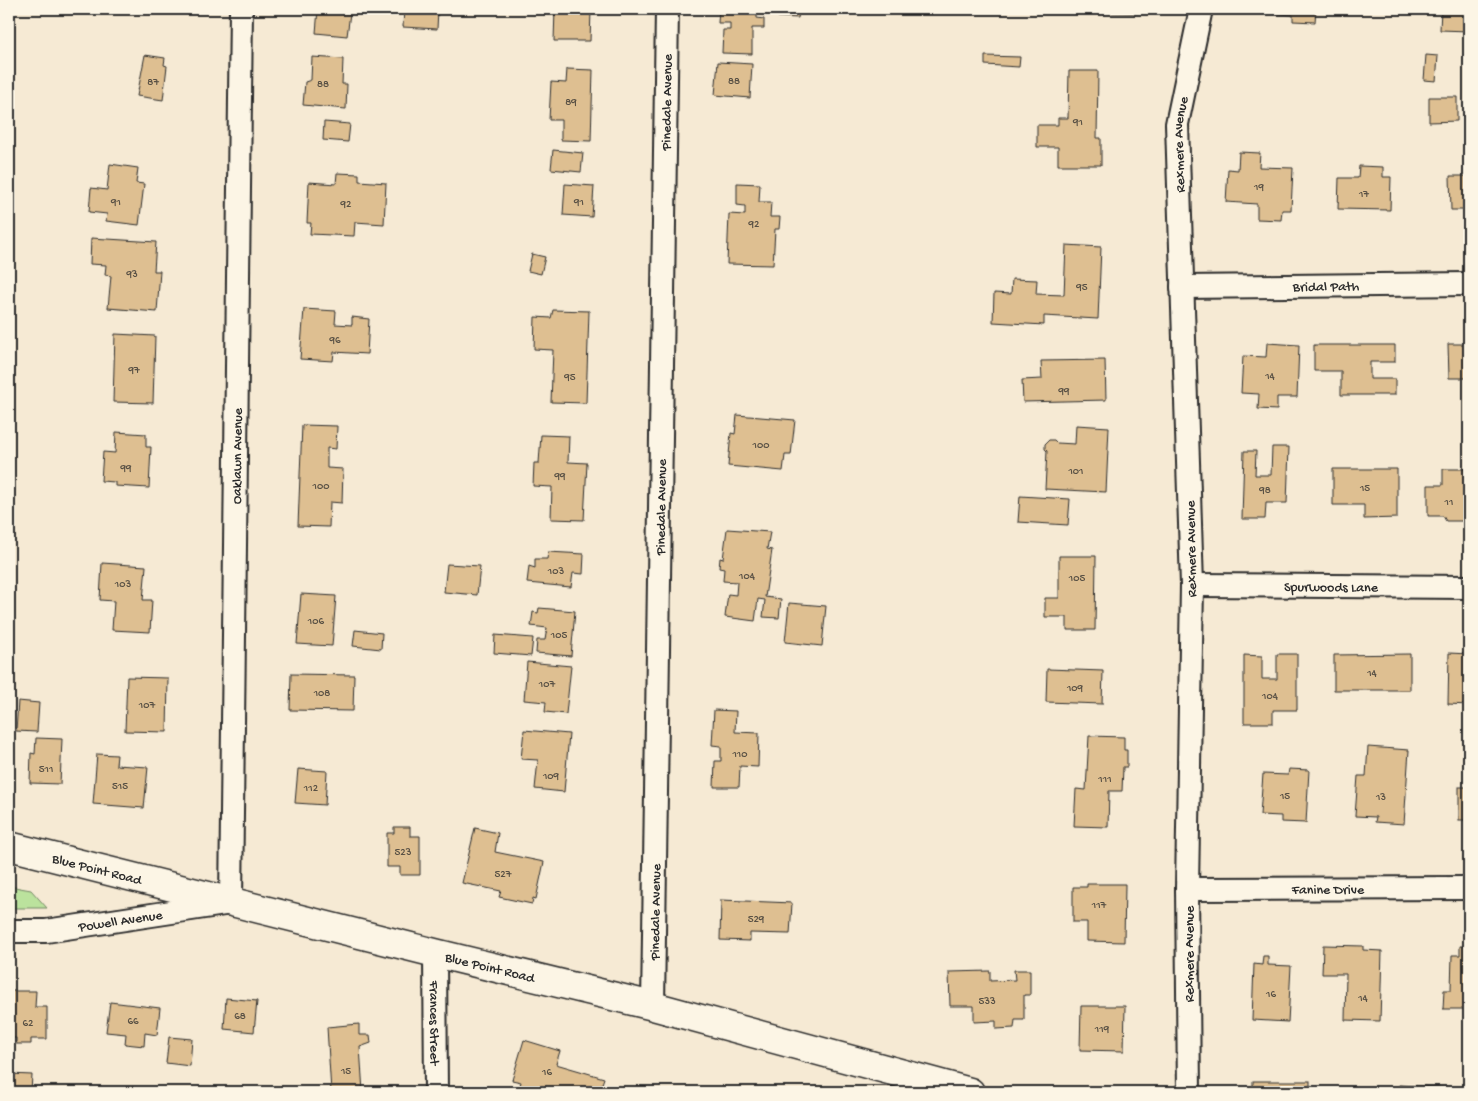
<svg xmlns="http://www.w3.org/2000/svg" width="1478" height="1101" font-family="'Gochi Hand',sans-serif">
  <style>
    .green { fill: #bbe29d; stroke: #738664 }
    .building { fill: #debf91; stroke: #2b2b2b }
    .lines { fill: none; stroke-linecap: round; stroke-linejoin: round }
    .street-casing { stroke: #2b2b2b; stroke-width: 26 }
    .secondary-casing { stroke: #2b2b2b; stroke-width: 31 }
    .street { stroke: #fcf5e5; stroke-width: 22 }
    .secondary { stroke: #fcf5e5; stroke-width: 28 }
    .labels { text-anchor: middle; stroke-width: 4; stroke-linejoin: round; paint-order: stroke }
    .number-label { font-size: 11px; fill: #585044 }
    .street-label { font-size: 14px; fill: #2b2b2b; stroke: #fcf5e5 }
  </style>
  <rect width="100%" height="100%" fill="#f6ead4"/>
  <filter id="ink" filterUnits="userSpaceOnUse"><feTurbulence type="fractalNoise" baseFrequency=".02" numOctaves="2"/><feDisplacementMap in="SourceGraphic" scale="10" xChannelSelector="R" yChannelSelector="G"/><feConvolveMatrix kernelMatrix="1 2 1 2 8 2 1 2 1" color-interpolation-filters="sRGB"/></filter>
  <g filter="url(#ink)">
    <path class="green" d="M9 886 31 890 47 908H9Z"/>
    <g class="building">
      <path d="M112 9H142V11L112 10Z"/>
      <path d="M318 9H341V13H350L347 36 316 33Z"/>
      <path d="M404 9H438L437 29 403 27Z"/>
      <path d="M463 9H486V12L463 11Z"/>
      <path d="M555 9H599V10H591L590 41H554Z"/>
      <path d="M719 9H757V18L764 19V28H752V54L722 53 723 30H730V23H718Z"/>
      <path d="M779 9H830V11L817 10 814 13 799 12 798 18 778 17Z"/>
      <path d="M1055 9H1138V13L1055 12Z"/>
      <path d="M1265 9H1316L1315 22 1293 21V15L1264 13Z"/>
      <path d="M1441 9H1469V31L1440 30Z"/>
      <path d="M145 55 165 58 164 65 167 66 163 100 137 96Z"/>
      <path d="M1426 55 1438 56 1436 81 1424 80Z"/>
      <path d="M985 56 1020 57 1019 67 985 65Z"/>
      <path d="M312 57 343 59 342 84H347L346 109 303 105 305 82 311 80Z"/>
      <path d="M718 62 752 64 750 98 715 95Z"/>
      <path d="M567 69 593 70 591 141 561 140V120H549L551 82 566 83Z"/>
      <path d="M1069 71H1098L1097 138H1101V165H1058V147H1037V125H1058V118H1068Z"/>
      <path d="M1429 97H1457V121L1429 122Z"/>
      <path d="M324 122 350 124 348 142 323 140Z"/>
      <path d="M553 150 583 153 581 172 551 169Z"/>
      <path d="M1239 152 1260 153 1259 167 1293 168 1291 210H1282L1281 220 1257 219V204L1226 202 1228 169 1238 170Z"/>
      <path d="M110 164 138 168 136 183 144 184 139 225 106 221 107 214 89 212 91 188 107 190Z"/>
      <path d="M1359 166 1383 167V177H1391L1390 210 1338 209 1339 178H1358Z"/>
      <path d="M337 173 359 174V181L386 183 384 224 355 222 354 236 310 234 311 223H307L309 182 336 184Z"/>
      <path d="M1450 176H1469V210H1451Z"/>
      <path d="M737 183 760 184 759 202H771L770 217H780L779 229H775L773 265 727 264 729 214 745 215V206L737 205Z"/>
      <path d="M565 184 594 186 592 217 563 215Z"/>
      <path d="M91 238 156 242 154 271H160L157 312 108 308 111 276 105 275 106 265 90 264Z"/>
      <path d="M1066 245 1101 247 1098 319 1044 316V325L993 322 994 293 1011 294 1012 279 1037 280 1036 294 1064 295Z"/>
      <path d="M532 254 545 257 541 274 528 271Z"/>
      <path d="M304 309 336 311 335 324 352 325V317L369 319 367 354 334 352 333 361 300 359Z"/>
      <path d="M553 310 589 311 586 403 551 402 553 350 534 349 535 317 551 318Z"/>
      <path d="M115 334 155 336 153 403 113 402Z"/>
      <path d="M1267 343 1299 345 1297 397H1277V410L1258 409 1259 394 1241 393 1243 356 1266 357Z"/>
      <path d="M1448 344H1469V378H1449Z"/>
      <path d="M1314 345H1395V362H1370V379H1395V395H1341V371H1314Z"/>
      <path d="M1105 360 1106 400 1023 402 1022 380 1042 379 1041 361Z"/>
      <path d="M737 415 795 420 791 455H785L783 471 728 466 731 433 735 434Z"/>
      <path d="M302 425 337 426 336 449 327 448V468L343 469 342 503 330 502 329 527 298 526Z"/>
      <path d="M1076 425 1109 427 1106 492 1045 489 1047 451 1045 449V444L1049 440H1054L1057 443 1075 444Z"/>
      <path d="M116 432 146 434V447H151L149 488 115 486V482L101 481 103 452 115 453Z"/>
      <path d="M541 435 569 436 568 462 587 463 584 520 551 519 552 487 533 486 534 463H539Z"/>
      <path d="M1272 447H1289L1287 503H1266L1265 519H1242L1244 451H1256L1255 475H1271Z"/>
      <path d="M1333 469H1397V518L1364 519V505H1333Z"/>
      <path d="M1443 469H1469V521H1446L1443 516H1428V485H1443Z"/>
      <path d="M1020 496 1070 499 1068 525 1018 522Z"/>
      <path d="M727 529 770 532 767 549 772 550 765 597 781 599 779 618 763 617 765 600 758 599 755 621 725 617 728 594 736 595 737 582 723 581 724 569 719 568 720 558 723 559Z"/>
      <path d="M548 552 584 554 583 574 573 573 571 587 527 583 529 566 535 568V559H547Z"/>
      <path d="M1059 556H1096L1095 630H1067V617H1045V598H1059Z"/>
      <path d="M102 563 146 566 143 600H152L150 632 112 630 114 601 100 600Z"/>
      <path d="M447 564 480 566 477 595 444 592Z"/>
      <path d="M301 594 336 596 332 646 297 644Z"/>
      <path d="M789 603 826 606 822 646 785 642Z"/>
      <path d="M539 608 575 611 571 656 536 653 537 640H545L547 628 531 626 533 612 538 613Z"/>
      <path d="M355 630 382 633 381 649 353 646Z"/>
      <path d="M495 635 533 638 531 656 494 653Z"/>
      <path d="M1449 653 1469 654V705L1448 704Z"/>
      <path d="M1277 654H1297V710H1273V723H1244V655L1262 656V679H1277Z"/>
      <path d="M1410 654V690H1334V655Z"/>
      <path d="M527 662 571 666 566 714 545 712 546 702 524 700Z"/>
      <path d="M1047 669 1103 671 1102 704 1046 702Z"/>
      <path d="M291 674 354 675 353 711 290 710Z"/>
      <path d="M127 677 168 678 167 732 125 731Z"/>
      <path d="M18 701 39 703 37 732 16 731Z"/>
      <path d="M714 710 736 711 735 732 759 733 758 767 740 766 739 787H714L715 761H721V746L712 745Z"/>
      <path d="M524 730 569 734 564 792 535 789 538 760 521 759Z"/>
      <path d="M1089 736 1124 737V750H1127V767H1123L1122 791H1109L1108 827 1074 826 1076 789 1086 790Z"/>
      <path d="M36 738 62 739 60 784 30 783 31 753 35 754Z"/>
      <path d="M1368 747 1409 750 1404 824 1375 822 1376 817 1355 816 1358 776H1366Z"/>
      <path d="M97 754 117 755 116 765 148 767 144 808 93 804Z"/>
      <path d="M298 769 327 771 325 805 295 803Z"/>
      <path d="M1289 769 1309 770 1306 823 1281 822V816L1260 815 1263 774 1288 775Z"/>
      <rect x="1459" y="787" width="10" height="33"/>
      <path d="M394 827H410V836H420V875H400V867H387V833H394Z"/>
      <path d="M475 828 498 833 495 852 544 862 536 899 533 898 532 904 499 897 501 891 462 883Z"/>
      <path d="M1087 884H1125L1124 942 1087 941V922H1073V887H1087Z"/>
      <path d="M721 900 792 903 790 934 750 933V941L720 940Z"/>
      <path d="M1323 945 1363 946V950L1382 951 1380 1021 1345 1020 1346 974H1322Z"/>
      <path d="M1460 946H1469V1009H1443L1444 990H1451L1452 955H1460Z"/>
      <path d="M1263 956H1268V965L1291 966 1288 1022 1252 1020 1254 964 1262 965Z"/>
      <path d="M1014 970H1030V995H1024V1020H1015L1014 1028 996 1029V1021L974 1022V1006H950L949 972 990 971V981L1015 980Z"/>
      <path d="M9 991H36L35 1007H47V1039H31V1044H16V1038H9Z"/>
      <path d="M226 998 257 1001 254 1032 224 1029Z"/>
      <path d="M110 1002 160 1008 157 1035 145 1033 144 1046 125 1044 126 1034 106 1032Z"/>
      <path d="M1081 1006H1125L1124 1051 1080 1050Z"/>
      <path d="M359 1024V1035H370L371 1043 360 1047 363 1092H331L327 1027Z"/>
      <path d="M169 1037 192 1039 190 1066 166 1063Z"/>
      <path d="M524 1040 560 1051 556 1064 604 1078 599 1092H518L521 1082 512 1080Z"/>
      <path d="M9 1074 32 1075 31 1092H9Z"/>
      <rect x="1253" y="1081" width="57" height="11"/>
      <path d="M1399 1085 1455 1088V1092H1385V1089H1398Z"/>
    </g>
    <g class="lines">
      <g class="street-casing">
        <g id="street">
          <path id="s1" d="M1182 287 1469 284"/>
          <path id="s2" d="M1192 585 1469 587"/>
          <path id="s3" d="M1187 889 1469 888"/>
          <path id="s4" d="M9 931H46L231 903 241 9"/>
          <path id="s5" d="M435 953 436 1092"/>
          <path id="s6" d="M653 1006 667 9"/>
          <path id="s7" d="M1189 1092 1187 889 1192 585 1177 124 1201 9"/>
        </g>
      </g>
      <g class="secondary-casing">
        <g id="secondary">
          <path id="s8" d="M9 846 435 953 653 1006 970 1092"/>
        </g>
      </g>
      <use href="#street" class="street"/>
      <use href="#secondary" class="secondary"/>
    </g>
  </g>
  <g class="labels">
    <g class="number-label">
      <text x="734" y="84">88</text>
      <text x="153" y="85">87</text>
      <text x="323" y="87">88</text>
      <text x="571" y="105">89</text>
      <text x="1078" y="125">91</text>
      <text x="1259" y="190">19</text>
      <text x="1364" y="197">17</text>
      <text x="116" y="205">91</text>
      <text x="579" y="205">91</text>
      <text x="346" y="207">92</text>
      <text x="754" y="227">92</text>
      <text x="132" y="277">93</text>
      <text x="1082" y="290">95</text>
      <text x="335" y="343">96</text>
      <text x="134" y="373">97</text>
      <text x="1270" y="379">14</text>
      <text x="570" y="380">95</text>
      <text x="1064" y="394">99</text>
      <text x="761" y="448">100</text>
      <text x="126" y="471">99</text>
      <text x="1076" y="474">101</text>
      <text x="560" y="479">99</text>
      <text x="321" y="489">100</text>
      <text x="1365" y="491">15</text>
      <text x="1265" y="493">98</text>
      <text x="1449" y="505">11</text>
      <text x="556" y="574">103</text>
      <text x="747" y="579">104</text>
      <text x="1077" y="581">105</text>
      <text x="123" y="587">103</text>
      <text x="316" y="624">106</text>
      <text x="559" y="638">105</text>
      <text x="1372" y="676">14</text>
      <text x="547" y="687">107</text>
      <text x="1075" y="691">109</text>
      <text x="322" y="696">108</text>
      <text x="1270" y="699">104</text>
      <text x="147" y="708">107</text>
      <text x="740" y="757">110</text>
      <text x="46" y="772">511</text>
      <text x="551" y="779">109</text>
      <text x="1105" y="782">111</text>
      <text x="120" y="789">515</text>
      <text x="311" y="791">112</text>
      <text x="1285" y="799">15</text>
      <text x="1381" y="800">13</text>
      <text x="403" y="855">523</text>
      <text x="503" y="877">527</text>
      <text x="1099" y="908">117</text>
      <text x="756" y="922">529</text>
      <text x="1271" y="997">16</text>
      <text x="1363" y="1001">14</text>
      <text x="987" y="1004">533</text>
      <text x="240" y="1019">68</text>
      <text x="133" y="1024">66</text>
      <text x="28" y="1026">62</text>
      <text x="1102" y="1032">119</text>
      <text x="346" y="1074">15</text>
      <text x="547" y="1075">16</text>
    </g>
    <g class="street-label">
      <text dy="5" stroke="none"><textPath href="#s6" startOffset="904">Pinedale Avenue</textPath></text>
      <text dy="5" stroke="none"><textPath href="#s7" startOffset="948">Rexmere Avenue</textPath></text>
      <text dy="5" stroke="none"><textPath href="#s1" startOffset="144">Bridal Path</textPath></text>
      <text dy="5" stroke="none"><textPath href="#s4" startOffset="671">Oaklawn Avenue</textPath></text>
      <text dy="5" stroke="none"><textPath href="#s6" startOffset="499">Pinedale Avenue</textPath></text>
      <text transform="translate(1190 549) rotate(-91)" y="5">Rexmere Avenue</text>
      <text dy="5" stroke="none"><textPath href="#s2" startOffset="139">Spurwoods Lane</textPath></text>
      <text dy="5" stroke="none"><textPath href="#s8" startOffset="91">Blue Point Road</textPath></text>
      <text dy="5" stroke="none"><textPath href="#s3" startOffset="141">Fanine Drive</textPath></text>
      <text dy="5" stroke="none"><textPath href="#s6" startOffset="94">Pinedale Avenue</textPath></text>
      <text dy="5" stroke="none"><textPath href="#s4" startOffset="112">Powell Avenue</textPath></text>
      <text transform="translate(1188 954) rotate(-90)" y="5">Rexmere Avenue</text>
      <text dy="5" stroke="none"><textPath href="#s8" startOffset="496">Blue Point Road</textPath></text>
      <text dy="5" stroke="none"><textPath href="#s5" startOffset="70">Frances Street</textPath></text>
    </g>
  </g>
  <rect width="1478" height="1101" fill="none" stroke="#fcf5e5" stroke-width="30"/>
  <rect x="15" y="15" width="1448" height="1071" fill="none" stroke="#2b2b2b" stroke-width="2" filter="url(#ink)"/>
</svg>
